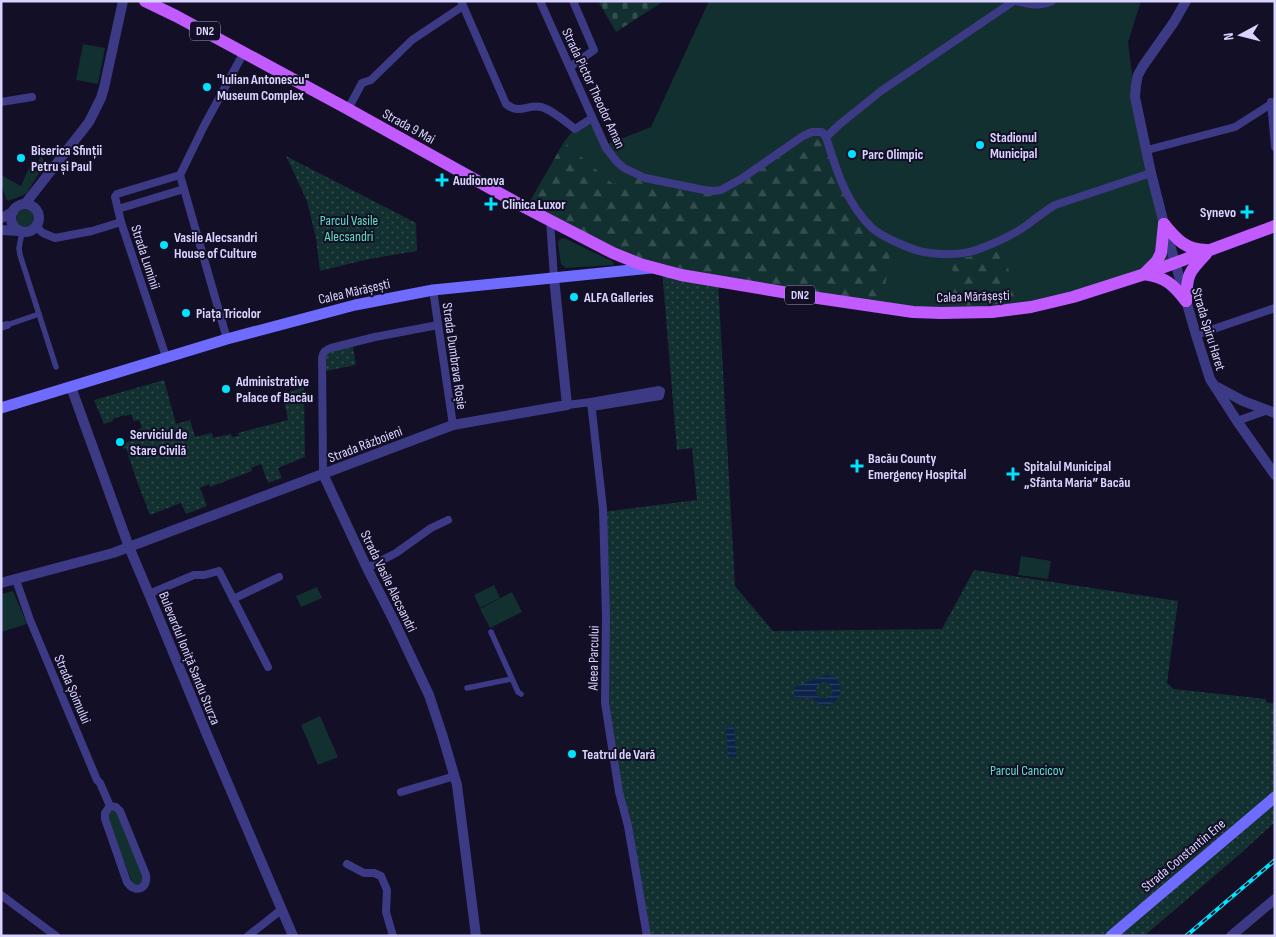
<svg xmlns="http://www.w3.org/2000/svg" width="1276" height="937" font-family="'Sofia Sans Condensed',sans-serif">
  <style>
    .green { fill: #12302f }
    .forest { fill: url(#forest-firs) }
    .cemetery { fill: url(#cemetery-stones) }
    .park { fill: url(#park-dots) }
    .water { fill: url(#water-rules); fill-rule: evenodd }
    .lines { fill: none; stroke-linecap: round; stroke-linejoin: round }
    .pedestrian { stroke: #3d3a85; stroke-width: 5.5 }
    .minor { stroke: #3d3a85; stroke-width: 8 }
    .tertiary { stroke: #3d3a85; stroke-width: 10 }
    .secondary { stroke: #6f6bff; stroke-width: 11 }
    .primary { stroke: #c25bff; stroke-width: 12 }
    .rail-casing { stroke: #00e5ff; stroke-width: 4 }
    .rail { stroke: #130f26; stroke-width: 2; stroke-dasharray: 5.5; stroke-linecap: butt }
    .poi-dot { fill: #00e5ff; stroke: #130f26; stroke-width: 2 }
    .labels { text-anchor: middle; stroke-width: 4; stroke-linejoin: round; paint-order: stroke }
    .shield { fill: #130f26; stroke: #9e99be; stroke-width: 1 }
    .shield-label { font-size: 12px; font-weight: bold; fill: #d9d4ff }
    .poi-label { font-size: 14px; font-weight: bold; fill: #d9d4ff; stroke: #130f26; text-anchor: start }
    .street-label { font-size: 14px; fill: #d9d4ff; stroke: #130f26 }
    .park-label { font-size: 14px; fill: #5fe0c0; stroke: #130f26 }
  </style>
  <defs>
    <pattern id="forest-firs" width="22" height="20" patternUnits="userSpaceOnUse" patternTransform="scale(1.25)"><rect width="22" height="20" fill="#12302f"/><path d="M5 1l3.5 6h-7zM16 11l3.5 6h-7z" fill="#344d4e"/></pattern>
    <pattern id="cemetery-stones" width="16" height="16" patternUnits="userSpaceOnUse" patternTransform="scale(1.25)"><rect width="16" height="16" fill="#12302f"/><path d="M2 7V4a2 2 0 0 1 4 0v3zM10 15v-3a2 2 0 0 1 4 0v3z" fill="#344d4e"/></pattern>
    <pattern id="park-dots" width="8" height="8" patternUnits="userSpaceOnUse" patternTransform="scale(1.25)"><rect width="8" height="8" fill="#12302f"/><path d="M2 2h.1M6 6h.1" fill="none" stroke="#344d4e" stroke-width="1.8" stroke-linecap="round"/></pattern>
    <pattern id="water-rules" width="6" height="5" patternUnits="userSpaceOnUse" patternTransform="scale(1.25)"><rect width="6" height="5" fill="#0c2248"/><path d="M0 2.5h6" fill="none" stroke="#2f4163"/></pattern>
  </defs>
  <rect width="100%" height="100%" fill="#130f26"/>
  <g class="green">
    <path d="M709 1H1141L1128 42 1135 97 1175 263 1031 307 882 308 552 163 564 142 575 128 592 118 605 145 651 127Z"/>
    <path d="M83 44 105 48 98 84 76 80Z"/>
    <path d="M42 156 45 164 26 194 8 201 6 199 1 182V175L21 186 31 163 39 167V159Z"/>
    <circle cx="26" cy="219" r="10"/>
    <path d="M562 238 566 239 612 261 614 264 613 265 566 268 561 264 558 243 559 240Z"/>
    <path d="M1021 556 1051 561 1048 579 1018 575Z"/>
    <path d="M494 585 500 598 480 608 474 595Z"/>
    <path d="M317 587 322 598 301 607 296 596Z"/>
    <path d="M13 591 27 624 1 632V594Z"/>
    <path d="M512 592 522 612 490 628 480 609Z"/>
    <path d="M320 716 338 757 318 765 301 725Z"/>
    <path d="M114 810 116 811 144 880 140 886 133 884 132 882 107 818C108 813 109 810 114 810Z"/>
  </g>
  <g class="forest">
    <path d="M812 134H823L847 196 863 229 873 241 890 253 882 308 662 270 526 208 564 142 613 184 631 175 716 193Z"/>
    <path d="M1001 245 1018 300 998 304 957 306 954 305 952 260 979 255Z"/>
  </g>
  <path class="cemetery" d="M598 1H664L616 32Z"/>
  <g class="park">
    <path d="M286 156 416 223 417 251 369 259 320 271 316 238 307 201Z"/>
    <path d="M662 270 718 281 735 586 773 631 942 629 974 570 1178 601 1167 683 1174 689 1266 699V702L1275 704V822L1240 854 1144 936H646L605 703 602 512 697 500 692 448 677 450Z"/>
    <path d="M353 347 356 365 326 371V352Z"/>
    <path d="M164 380 176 424 190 420 195 437 212 433 213 438 231 434 232 437 239 436 238 433 288 420 283 394 304 387 305 457 278 468 282 478 268 483 261 464 251 468 252 471 210 487 209 484 200 488 207 506 186 514 181 503 150 515 136 479 126 448 123 449 121 444 133 440V437L138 435 137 430 142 428 139 420 134 421 131 414 125 416 124 415 113 419V421L104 424 94 400Z"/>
  </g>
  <g class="water">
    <path d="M826 675 836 677C840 683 842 689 839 696 836 704 828 708 819 704 817 703 815 701 813 699 809 697 801 699 797 699 788 685 801 685 810 681 815 679 820 677 826 675ZM824 682C831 683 834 688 832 694L826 699 818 697C814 691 816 684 824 682Z"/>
    <path d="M734 726 736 757H728L726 727Z"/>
  </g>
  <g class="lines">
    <g class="pedestrian">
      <path d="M22 232 19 248 20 255 56 367"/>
      <path d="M7 325 39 314"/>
      <path d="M491 632 518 692 521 694"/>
      <path d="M467 688 511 679"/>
    </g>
    <g class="minor">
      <path d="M461 1 506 104C520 115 527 104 541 107 551 109 566 122 575 129L592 118"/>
      <path d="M540 1 606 148 617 162 624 168 645 178 704 190 714 191 721 190 741 179 803 136 812 132H822L826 137C836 169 846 203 872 228 879 234 889 239 898 243 909 248 919 252 930 253 947 255 964 255 979 249 995 243 1013 235 1027 225 1036 218 1045 211 1055 205L1151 173"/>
      <path d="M1015 1C1029 4 1038 7 1052 1"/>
      <path d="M570 67 594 50 573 1"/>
      <path d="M1 102 32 97"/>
      <path d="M1271 102 1275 147"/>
      <path d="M348 109 362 83 371 80 412 40 463 6"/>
      <path d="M826 137 840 124 881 91 1014 1"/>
      <path d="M1147 150 1235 127 1271 104"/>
      <path d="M118 209 184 189"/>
      <path d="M550 220 554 278"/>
      <path d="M36 227 43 233 55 238 92 231 121 222"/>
      <path d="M433 290 453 425"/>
      <path d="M1 327 7 325"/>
      <path d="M1196 335 1275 308"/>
      <path d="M227 339 180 175 204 126 244 52"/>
      <path d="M166 357 121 222 115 197 117 194 180 175"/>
      <path d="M591 402 659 390 661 391 660 396 592 407"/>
      <path d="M567 405 591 402 603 509 606 616 605 703 619 792 628 826 647 936"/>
      <path d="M1237 421 1268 410"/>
      <path d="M323 474 322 358C323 352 325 350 331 348L375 337 438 325"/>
      <path d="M367 568 396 553 431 528 448 520"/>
      <path d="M16 580 30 620 97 780 100 783 110 806"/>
      <path d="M149 594 194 575H204L219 571 268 667"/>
      <path d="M233 599 279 577"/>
      <path d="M401 792 455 776"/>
      <path d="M110 806 116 807 120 811 146 875C148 889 135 894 127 882L105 819V813Z"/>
      <path d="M347 864 364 873H374L381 876 387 890 386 912 393 936"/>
      <path d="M1 895 56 936"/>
      <path d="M248 936 281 910"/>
    </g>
    <g class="tertiary">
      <path d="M1186 1 1174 22 1143 66 1138 75 1136 85 1135 97 1151 173 1164 224 1196 335 1210 379 1237 421 1275 475"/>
      <path d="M25 204 89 122 101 98 104 88 123 1"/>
      <circle cx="25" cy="218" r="14"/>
      <path d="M1 218 13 212"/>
      <path d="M1 230 20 231"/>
      <path d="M71 387 129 547 149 594 208 737 293 936"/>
      <path d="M1217 387 1243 401 1275 413"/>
      <path d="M323 474 367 568 394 621 429 695 442 734 457 785 476 936"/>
      <path d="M1 583 113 553 453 425 567 405 554 278"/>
      <path d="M1231 936 1275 899"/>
    </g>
    <g class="secondary">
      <path d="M1 408 227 339 355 305 433 290 651 268"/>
      <path d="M1111 936 1275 797"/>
    </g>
    <g class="primary">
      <path d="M145 1 176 16 348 109 526 208 613 253 640 264 681 275 818 298 913 312 941 313 992 312 1031 307 1073 297 1145 274 1275 226"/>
      <path d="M1164 224C1177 240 1186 250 1207 250"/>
      <path d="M1145 273 1157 261 1161 253 1164 224"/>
      <path d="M1144 274C1165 277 1173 284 1186 301"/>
      <path d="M1186 301C1187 274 1188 273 1206 254"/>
    </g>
    <g class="rail-casing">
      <path id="rail" d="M1186 936 1275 860"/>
    </g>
    <use href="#rail" class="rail"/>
  </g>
  <g class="poi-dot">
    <circle cx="207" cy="87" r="5"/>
    <circle cx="980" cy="145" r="5"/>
    <circle cx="852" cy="154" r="5"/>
    <circle cx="21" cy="158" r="5"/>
    <path d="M439.5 172.5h5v5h5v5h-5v5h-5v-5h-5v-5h5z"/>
    <path d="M488.5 196.5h5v5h5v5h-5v5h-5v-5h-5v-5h5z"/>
    <path d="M1244.5 204.5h5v5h5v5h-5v5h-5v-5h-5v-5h5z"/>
    <circle cx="164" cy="245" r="5"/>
    <circle cx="574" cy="297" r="5"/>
    <circle cx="186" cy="313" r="5"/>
    <circle cx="226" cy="389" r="5"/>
    <circle cx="120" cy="442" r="5"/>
    <path d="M854.5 458.5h5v5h5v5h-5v5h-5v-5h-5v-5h5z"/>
    <path d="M1010.5 466.5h5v5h5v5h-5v5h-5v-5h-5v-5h5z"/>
    <circle cx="572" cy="754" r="5"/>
  </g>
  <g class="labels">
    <g class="shield">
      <rect x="190" y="21.5" width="30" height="19" rx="4"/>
      <rect x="785" y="285.5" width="30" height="19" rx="4"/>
    </g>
    <g class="shield-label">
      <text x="205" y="35">DN2</text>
      <text x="800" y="299">DN2</text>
    </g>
    <g class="poi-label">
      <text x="217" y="84">"Iulian Antonescu"<tspan x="217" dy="16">Museum Complex</tspan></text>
      <text x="990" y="142">Stadionul<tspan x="990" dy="16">Municipal</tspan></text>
      <text x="31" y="155">Biserica Sfinții<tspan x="31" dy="16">Petru și Paul</tspan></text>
      <text x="862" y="159">Parc Olimpic</text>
      <text x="453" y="185">Audionova</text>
      <text x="502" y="209">Clinica Luxor</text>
      <text x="1236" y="217" text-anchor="end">Synevo</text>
      <text x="174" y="242">Vasile Alecsandri<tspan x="174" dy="16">House of Culture</tspan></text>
      <text x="584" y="302">ALFA Galleries</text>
      <text x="196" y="318">Piața Tricolor</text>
      <text x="236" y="386">Administrative<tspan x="236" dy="16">Palace of Bacău</tspan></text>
      <text x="130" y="439">Serviciul de<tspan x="130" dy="16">Stare Civilă</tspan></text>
      <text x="868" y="463">Bacău County<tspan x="868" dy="16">Emergency Hospital</tspan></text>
      <text x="1024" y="471">Spitalul Municipal<tspan x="1024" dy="16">„Sfânta Maria” Bacău</tspan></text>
      <text x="582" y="759">Teatrul de Vară</text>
    </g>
    <g class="street-label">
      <text transform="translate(594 88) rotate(65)" y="5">Strada Pictor Theodor Aman</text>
      <text transform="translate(409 126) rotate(29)" y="5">Strada 9 Mai</text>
      <text transform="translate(146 257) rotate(72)" y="5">Strada Luminii</text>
      <text transform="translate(354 291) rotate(-13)" y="5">Calea Mărășești</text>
      <text transform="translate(973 296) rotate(-2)" y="5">Calea Mărășești</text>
      <text transform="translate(1209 329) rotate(73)" y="5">Strada Spiru Haret</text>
      <text transform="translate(455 356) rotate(82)" y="5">Strada Dumbrava Roșie</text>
      <text transform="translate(365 444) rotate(-21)" y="5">Strada Războieni</text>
      <text transform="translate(389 581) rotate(64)" y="5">Strada Vasile Alecsandri</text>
      <text transform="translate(190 658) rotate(68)" y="5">Bulevardul Ioniță Sandu Sturza</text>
      <text transform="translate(593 658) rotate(-89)" y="5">Aleea Parcului</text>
      <text transform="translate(73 689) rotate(67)" y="5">Strada Șoimului</text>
      <text transform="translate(1183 855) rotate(-40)" y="5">Strada Constantin Ene</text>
    </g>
    <g class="park-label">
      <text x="349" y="225">Parcul Vasile<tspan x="349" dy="16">Alecsandri</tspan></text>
      <text x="1027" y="775">Parcul Cancicov</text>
    </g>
  </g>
  <rect width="1276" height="937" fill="none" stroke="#d9d4ff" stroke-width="5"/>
  <g transform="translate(1241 35) rotate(263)" stroke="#130f26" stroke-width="4" paint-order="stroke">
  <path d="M0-4L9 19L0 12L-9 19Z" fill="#d9d4ff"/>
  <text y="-8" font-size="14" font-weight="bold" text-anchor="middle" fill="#d9d4ff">N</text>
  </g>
</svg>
